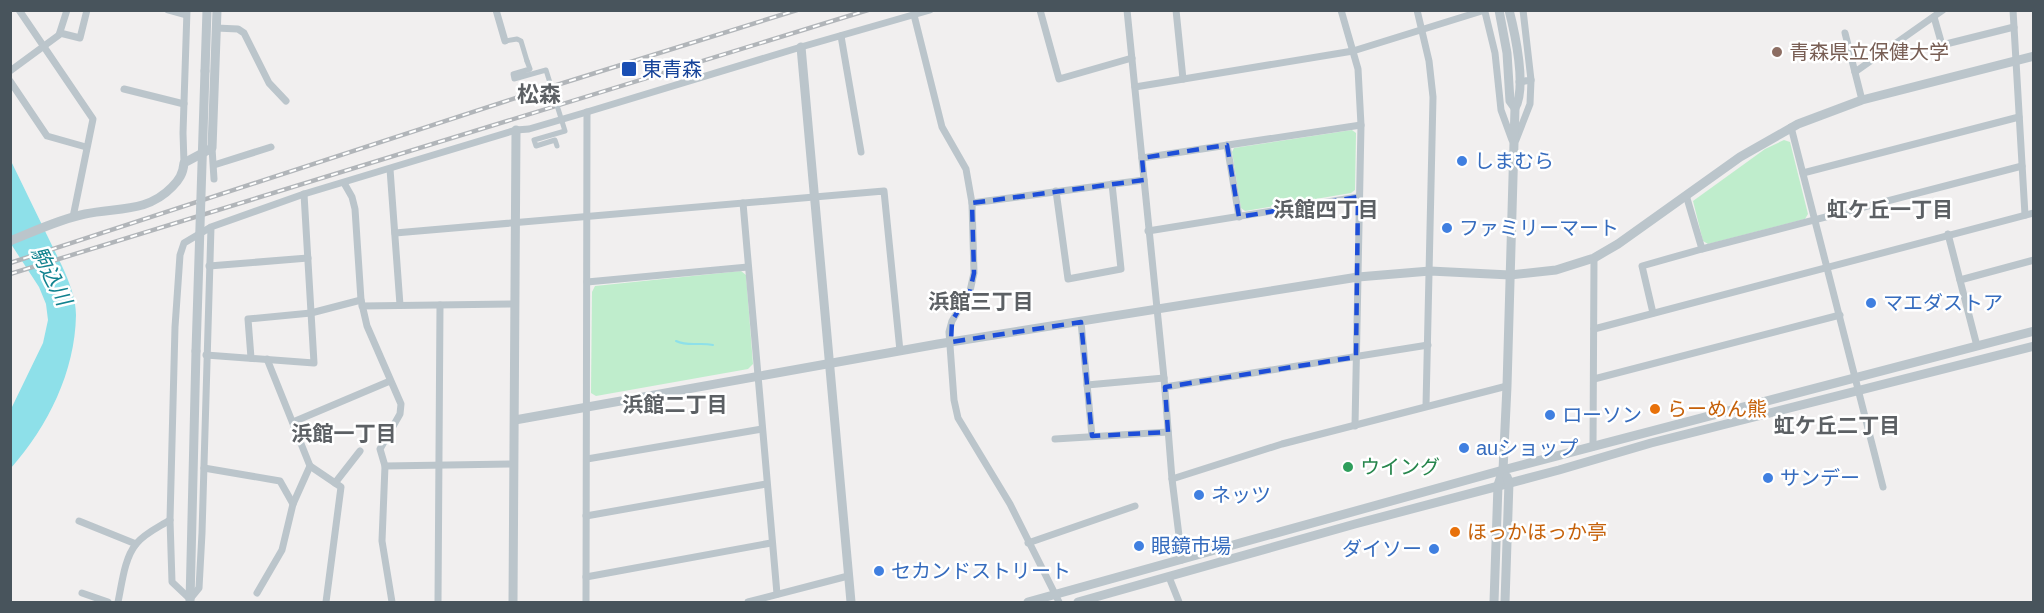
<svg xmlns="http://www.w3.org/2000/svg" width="2044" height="613" font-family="Helvetica,'Noto Sans JP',sans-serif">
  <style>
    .green { fill: #bfedcc }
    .water { fill: #8ee0e9 }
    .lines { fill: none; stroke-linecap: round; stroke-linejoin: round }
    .stream { stroke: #8ee0e9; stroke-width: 2 }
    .pedestrian { stroke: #bbc5cb; stroke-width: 5 }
    .minor { stroke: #bbc5cb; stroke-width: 7 }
    .tertiary { stroke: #bbc5cb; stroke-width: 9 }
    .rail-casing { stroke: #b1b5b9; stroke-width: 4.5 }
    .rail { stroke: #fff; stroke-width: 2; stroke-dasharray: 7; stroke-linecap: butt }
    .pedestrian-bridge { stroke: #bbc5cb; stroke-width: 5 }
    .tertiary-bridge { stroke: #bbc5cb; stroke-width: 9 }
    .marked { fill: none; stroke: #1d4ed8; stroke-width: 4.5; stroke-dasharray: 12 8; stroke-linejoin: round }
    .education-dot { fill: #8d6e63; stroke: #fff; stroke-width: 2 }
    .transit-dot { fill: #1a4fb4; stroke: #fff; stroke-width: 2 }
    .shop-dot { fill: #3f7fe0; stroke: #fff; stroke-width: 2 }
    .food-dot { fill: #e8710a; stroke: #fff; stroke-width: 2 }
    .leisure-dot { fill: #2e9e5b; stroke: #fff; stroke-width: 2 }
    .labels { text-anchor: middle; stroke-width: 5; stroke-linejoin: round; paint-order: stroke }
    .education-label { font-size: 20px; fill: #785e54; stroke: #fff; text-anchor: start }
    .transit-label { font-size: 20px; fill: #164399; stroke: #fff; text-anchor: start }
    .shop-label { font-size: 20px; fill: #366cbe; stroke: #fff; text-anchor: start }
    .food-label { font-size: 20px; fill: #c56008; stroke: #fff; text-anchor: start }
    .leisure-label { font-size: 20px; fill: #27864d; stroke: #fff; text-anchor: start }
    .neighbourhood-label { font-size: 21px; font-weight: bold; fill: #5c6064; stroke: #fff }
    .water-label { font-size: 21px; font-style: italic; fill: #11828f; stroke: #fff }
    .quarter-label { font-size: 22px; font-weight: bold; fill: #5c6064; stroke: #fff }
  </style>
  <rect width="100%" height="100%" fill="#f1efef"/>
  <g class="green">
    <path d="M1352 130 1356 133 1355 190 1351 193 1245 211 1241 208 1232 152 1234 148Z"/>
    <path d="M1784 140 1790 142 1808 214 1805 219 1708 244 1703 241 1693 201 1765 149Z"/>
    <path d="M741 271 746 275 753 364 748 369 596 396 591 393 592 292 595 286Z"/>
  </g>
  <path class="water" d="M10 159 62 266C69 281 76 299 76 315 75 372 48 426 11 468V409L43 343 48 320 46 304 39 287 11 244Z"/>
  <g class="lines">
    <path class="stream" d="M676 341C689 347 699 342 713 345"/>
    <path class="pedestrian" d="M505 41 517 39 521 41 527 61"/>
    <g class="minor">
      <path d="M19 10 93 119 73 217"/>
      <path d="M168 10 186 15"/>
      <path d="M496 10 505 41"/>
      <path d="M1040 10 1059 79 1132 58"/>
      <path d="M1127 10 1164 378 1172 479 1182 560"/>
      <path d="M1176 10 1183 79"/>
      <path d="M1341 10 1358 69 1361 125 1355 426"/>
      <path d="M1417 10 1429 61 1433 97 1426 406"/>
      <path d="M2013 10 2025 215"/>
      <path d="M1485 12 1495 53 1501 110 1512 140"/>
      <path d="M914 15 942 127 966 169 972 203 974 273 970 291 952 321 949 332 954 400 958 418 1010 504 1059 602"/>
      <path d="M1934 17 1942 45 2014 27"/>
      <path d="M216 28 238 29 244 33 269 83 286 101"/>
      <path d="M60 33 80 38 87 10"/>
      <path d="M1845 33 1862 100"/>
      <path d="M841 36 861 152"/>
      <path d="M10 71 59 35 67 10"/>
      <path d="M1855 72 1943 10"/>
      <path d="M10 81 47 136 86 147"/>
      <path d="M1519 82 1531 80 1523 10"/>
      <path d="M1135 87 1353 51 1485 10"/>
      <path d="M124 89 184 104"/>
      <path d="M1791 127 1883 487"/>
      <path d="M1516 140 1530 104 1531 80"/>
      <path d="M1227 145 1239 217"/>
      <path d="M212 148 214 179"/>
      <path d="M1142 158 1361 125"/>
      <path d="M184 163 183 133 187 10"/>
      <path d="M214 165 271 147"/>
      <path d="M390 169 400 305"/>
      <path d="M1803 173 2019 117"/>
      <path d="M344 183 352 197 355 209 361 300 367 326 401 404 400 414 380 449 385 466 382 541 392 602"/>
      <path d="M1056 191 1068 279 1121 269 1112 184"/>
      <path d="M1686 195 1702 249 2022 166"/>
      <path d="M743 203 777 594"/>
      <path d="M972 203 1144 180"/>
      <path d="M211 227 202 533 199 588 190 599 172 582 170 520 175 327 180 255 184 243 211 227 304 194 516 130 529 129 587 112 801 47 930 10"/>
      <path d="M1148 231 1358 197"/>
      <path d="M395 233 884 191 900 351"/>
      <path d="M1948 234 1977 346"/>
      <path d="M209 266 308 258"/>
      <path d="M1960 280 2034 260"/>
      <path d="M587 282 748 267"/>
      <path d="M362 306 515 304"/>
      <path d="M1653 313 1642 266 1702 249"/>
      <path d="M1081 322 1092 436"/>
      <path d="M1594 329 2034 213"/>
      <path d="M206 355 314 363 304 194"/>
      <path d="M251 358 248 319 311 313 361 300"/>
      <path d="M1594 379 1840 315"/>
      <path d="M1087 385 1164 378"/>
      <path d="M1165 387 1428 345"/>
      <path d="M293 422 390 381"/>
      <path d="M1055 439 1168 432"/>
      <path d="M1593 447 1594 258"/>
      <path d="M587 459 762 429"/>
      <path d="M310 466 341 487 326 602"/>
      <path d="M385 466 514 464"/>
      <path d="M204 468 280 481 293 504"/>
      <path d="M1172 479 1282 444 1507 386"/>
      <path d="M335 483 360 451"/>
      <path d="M586 516 766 484"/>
      <path d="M79 521 136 544"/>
      <path d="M1028 543 1135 506"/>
      <path d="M586 577 771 543"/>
      <path d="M1169 577 1179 602"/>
      <path d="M82 593 108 602"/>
      <path d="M257 593 282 550 293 504 310 466 267 359"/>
      <path d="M118 602C122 584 124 559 136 544 145 533 159 527 170 520"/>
      <path d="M438 602 440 305"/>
      <path d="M586 602 587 112"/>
      <path d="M748 602 848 576"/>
    </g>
    <g class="tertiary">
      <path d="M1499 10 1507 53 1510 101 1515 108"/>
      <path d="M801 47 851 602"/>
      <path d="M205 71 207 10"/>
      <path d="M10 241C35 231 60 219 85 214 117 207 147 213 172 187 179 180 183 174 184 163L212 148 217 10"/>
      <path d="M515 420 938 344 1358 277 1430 271 1510 275 1556 270 1594 258 1618 244 1740 157 1798 124 1862 100 2034 56"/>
      <path d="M190 602 196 351"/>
      <path d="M513 602 516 130"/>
      <path d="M1028 602 1503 470 2034 331"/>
      <path d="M1078 602 1355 524 1559 470 1651 443 2034 346"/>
      <path d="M1494 602 1498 485 1503 470 1507 386 1515 108C1527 88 1515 33 1509 10"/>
      <path d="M1505 602 1509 482 1507 477"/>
    </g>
    <g class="rail-casing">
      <g id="rail">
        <path d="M10 263 531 93 797 10"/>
        <path d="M10 274 868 10"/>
      </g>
    </g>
    <use href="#rail" class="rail"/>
    <path class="pedestrian-bridge" d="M527 61 530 69 513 74 514 79 546 70 565 131 534 140 536 146 555 140 557 146"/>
    <path class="tertiary-bridge" d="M196 351 205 71"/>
  </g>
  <path class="marked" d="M1227 145 1239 217 1358 197 1356 357 1165 387 1168 432 1092 436 1081 322 951 342 952 321 970 291 974 273 972 203 1144 180 1142 158Z"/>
  <circle class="education-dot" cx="1777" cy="52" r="6"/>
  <rect class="transit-dot" x="621" y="61" width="16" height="16" rx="3"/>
  <g class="shop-dot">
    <circle cx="1462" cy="161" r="6"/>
    <circle cx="1447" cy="228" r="6"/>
    <circle cx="1871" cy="303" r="6"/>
    <circle cx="1550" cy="415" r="6"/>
    <circle cx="1464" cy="448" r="6"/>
    <circle cx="1768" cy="478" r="6"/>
    <circle cx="1199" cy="495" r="6"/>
    <circle cx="1139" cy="546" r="6"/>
    <circle cx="1434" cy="549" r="6"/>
    <circle cx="879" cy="571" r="6"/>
  </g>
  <g class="food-dot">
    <circle cx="1655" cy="409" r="6"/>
    <circle cx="1455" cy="532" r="6"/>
  </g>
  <circle class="leisure-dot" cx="1348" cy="467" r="6"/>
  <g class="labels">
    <g class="education-label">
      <text x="1789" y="59">青森県立保健大学</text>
    </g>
    <g class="transit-label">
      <text x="642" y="76">東青森</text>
    </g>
    <g class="shop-label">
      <text x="1474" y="168">しまむら</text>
      <text x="1459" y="235">ファミリーマート</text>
      <text x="1883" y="310">マエダストア</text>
      <text x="1562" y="422">ローソン</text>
      <text x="1476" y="455">auショップ</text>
      <text x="1780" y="485">サンデー</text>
      <text x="1211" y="502">ネッツ</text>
      <text x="1151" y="553">眼鏡市場</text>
      <text x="1422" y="556" text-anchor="end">ダイソー</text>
      <text x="891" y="578">セカンドストリート</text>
    </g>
    <g class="food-label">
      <text x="1667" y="416">らーめん熊</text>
      <text x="1467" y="539">ほっかほっか亭</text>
    </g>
    <g class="leisure-label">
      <text x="1360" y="474">ウイング</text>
    </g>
    <g class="neighbourhood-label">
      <text x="1326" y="217">浜館四丁目</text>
      <text x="1890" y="217">虹ケ丘一丁目</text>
      <text x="981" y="309">浜館三丁目</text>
      <text x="675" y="412">浜館二丁目</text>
      <text x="1837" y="433">虹ケ丘二丁目</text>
      <text x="344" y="441">浜館一丁目</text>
    </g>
    <g class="water-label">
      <text transform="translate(51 276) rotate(63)" y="7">駒込川</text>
    </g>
    <g class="quarter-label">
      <text x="539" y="102">松森</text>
    </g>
  </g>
  <rect width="2044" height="613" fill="none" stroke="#48545c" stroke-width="24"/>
</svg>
